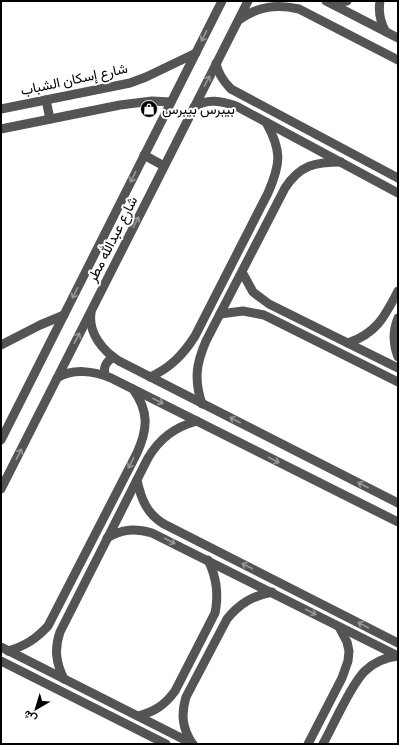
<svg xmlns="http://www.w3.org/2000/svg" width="399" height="745" font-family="'Exo 2',Vazirmatn,sans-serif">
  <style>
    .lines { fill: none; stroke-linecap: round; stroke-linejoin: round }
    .minor { stroke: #545454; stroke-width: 9 }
    .oneway { stroke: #989898 }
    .labels { text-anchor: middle; stroke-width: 4; stroke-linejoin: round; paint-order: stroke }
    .street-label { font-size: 14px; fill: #000; stroke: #fff }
    .poi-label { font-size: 14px; fill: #000; stroke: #fff; text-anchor: start }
  </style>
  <rect width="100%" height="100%" fill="#fff"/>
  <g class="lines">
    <g class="minor">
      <path d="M326 1 398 38"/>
      <path d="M380 1C378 13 380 22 386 32"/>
      <path d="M331 3 347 1"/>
      <path d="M239 20C258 6 277 4 299 9L398 60"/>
      <path d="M216 63C218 74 223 81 231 89L398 178"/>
      <path d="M46 100 50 119"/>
      <path d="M194 107C207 98 222 101 236 106L398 193"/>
      <path d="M1 109 130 83 146 77 196 53"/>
      <path d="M1 129 120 105 152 101 171 102"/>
      <path d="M144 155 164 166"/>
      <path d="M242 272 253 292 269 304 398 368"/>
      <path d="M91 313C88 333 103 351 119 361L398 503"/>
      <path d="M220 314 243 311 264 315 398 382"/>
      <path d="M398 318C393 330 393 344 398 357"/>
      <path d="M348 343C377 333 385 316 398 291"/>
      <path d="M1 345 40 325 64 315"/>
      <path d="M105 375C103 367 106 362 113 357"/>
      <path d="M150 377C170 368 183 355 195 336L268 193C281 163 282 151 266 122"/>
      <path d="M57 378C73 368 94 371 111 378L398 522"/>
      <path d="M202 404C194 380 196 364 206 341L285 188C300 165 315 162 341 162"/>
      <path d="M1 440 222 1"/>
      <path d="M137 480C141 499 147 514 164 524L398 643"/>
      <path d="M1 489 248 1"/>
      <path d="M107 538C122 529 135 528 152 533L398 656"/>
      <path d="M1 647 193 744"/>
      <path d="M8 651C25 646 36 639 48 626L137 453C148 429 149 411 133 389"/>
      <path d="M1 661 166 744"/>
      <path d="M64 679C56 663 54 649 60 632L148 458C160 438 175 427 197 421"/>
      <path d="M138 716C154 712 165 705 175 691L215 613C219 594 217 578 208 560"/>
      <path d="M192 743C182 728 181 714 186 697L227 619C239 604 252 596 272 592"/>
      <path d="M308 744 342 678 348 661 349 651 347 642 339 627"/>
      <path d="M323 744C330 731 336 718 343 705 357 679 366 660 398 656"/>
    </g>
  </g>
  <defs><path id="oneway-shaft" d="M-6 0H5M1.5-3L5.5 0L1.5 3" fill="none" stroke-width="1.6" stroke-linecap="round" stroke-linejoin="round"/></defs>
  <g class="oneway">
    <use href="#oneway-shaft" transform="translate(204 36) rotate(117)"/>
    <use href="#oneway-shaft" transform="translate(207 81) rotate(-63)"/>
    <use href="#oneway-shaft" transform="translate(133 177) rotate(117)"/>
    <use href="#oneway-shaft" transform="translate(136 222) rotate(-63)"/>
    <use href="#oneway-shaft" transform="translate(75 293) rotate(117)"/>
    <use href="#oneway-shaft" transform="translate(77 338) rotate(-63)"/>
    <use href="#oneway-shaft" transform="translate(158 401) rotate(27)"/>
    <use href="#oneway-shaft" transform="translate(235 420) rotate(-153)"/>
    <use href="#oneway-shaft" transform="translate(19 454) rotate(-63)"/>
    <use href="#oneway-shaft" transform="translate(274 460) rotate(27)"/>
    <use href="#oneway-shaft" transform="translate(131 463) rotate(117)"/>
    <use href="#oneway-shaft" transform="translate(363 485) rotate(-153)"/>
    <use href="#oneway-shaft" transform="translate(170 541) rotate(27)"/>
    <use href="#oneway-shaft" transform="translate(247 566) rotate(-153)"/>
    <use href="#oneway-shaft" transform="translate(311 612) rotate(27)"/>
    <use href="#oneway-shaft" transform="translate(363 625) rotate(-153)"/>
  </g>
  <defs>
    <g id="shop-disc" transform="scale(0.9)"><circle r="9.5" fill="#000" stroke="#fff"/><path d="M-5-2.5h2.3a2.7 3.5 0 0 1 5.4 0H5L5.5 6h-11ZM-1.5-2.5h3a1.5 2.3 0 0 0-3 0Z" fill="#fff"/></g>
  </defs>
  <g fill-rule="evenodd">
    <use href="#shop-disc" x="149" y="109"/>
  </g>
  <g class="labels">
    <g class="street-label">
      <text transform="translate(74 79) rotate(-12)" y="5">شارع إسكان الشباب</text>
      <text transform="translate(112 239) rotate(-63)" y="5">شارع عبدالله مطر</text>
    </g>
    <g class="poi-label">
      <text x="162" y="114">بيبرس بيبرس</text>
    </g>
  </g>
  <rect width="399" height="745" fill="none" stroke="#000000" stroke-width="4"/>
  <g transform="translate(36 709) rotate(218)" stroke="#ffffff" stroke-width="3" paint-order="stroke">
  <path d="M0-3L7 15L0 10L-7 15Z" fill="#000000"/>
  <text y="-6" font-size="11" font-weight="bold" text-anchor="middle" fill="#000000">ش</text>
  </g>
</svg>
